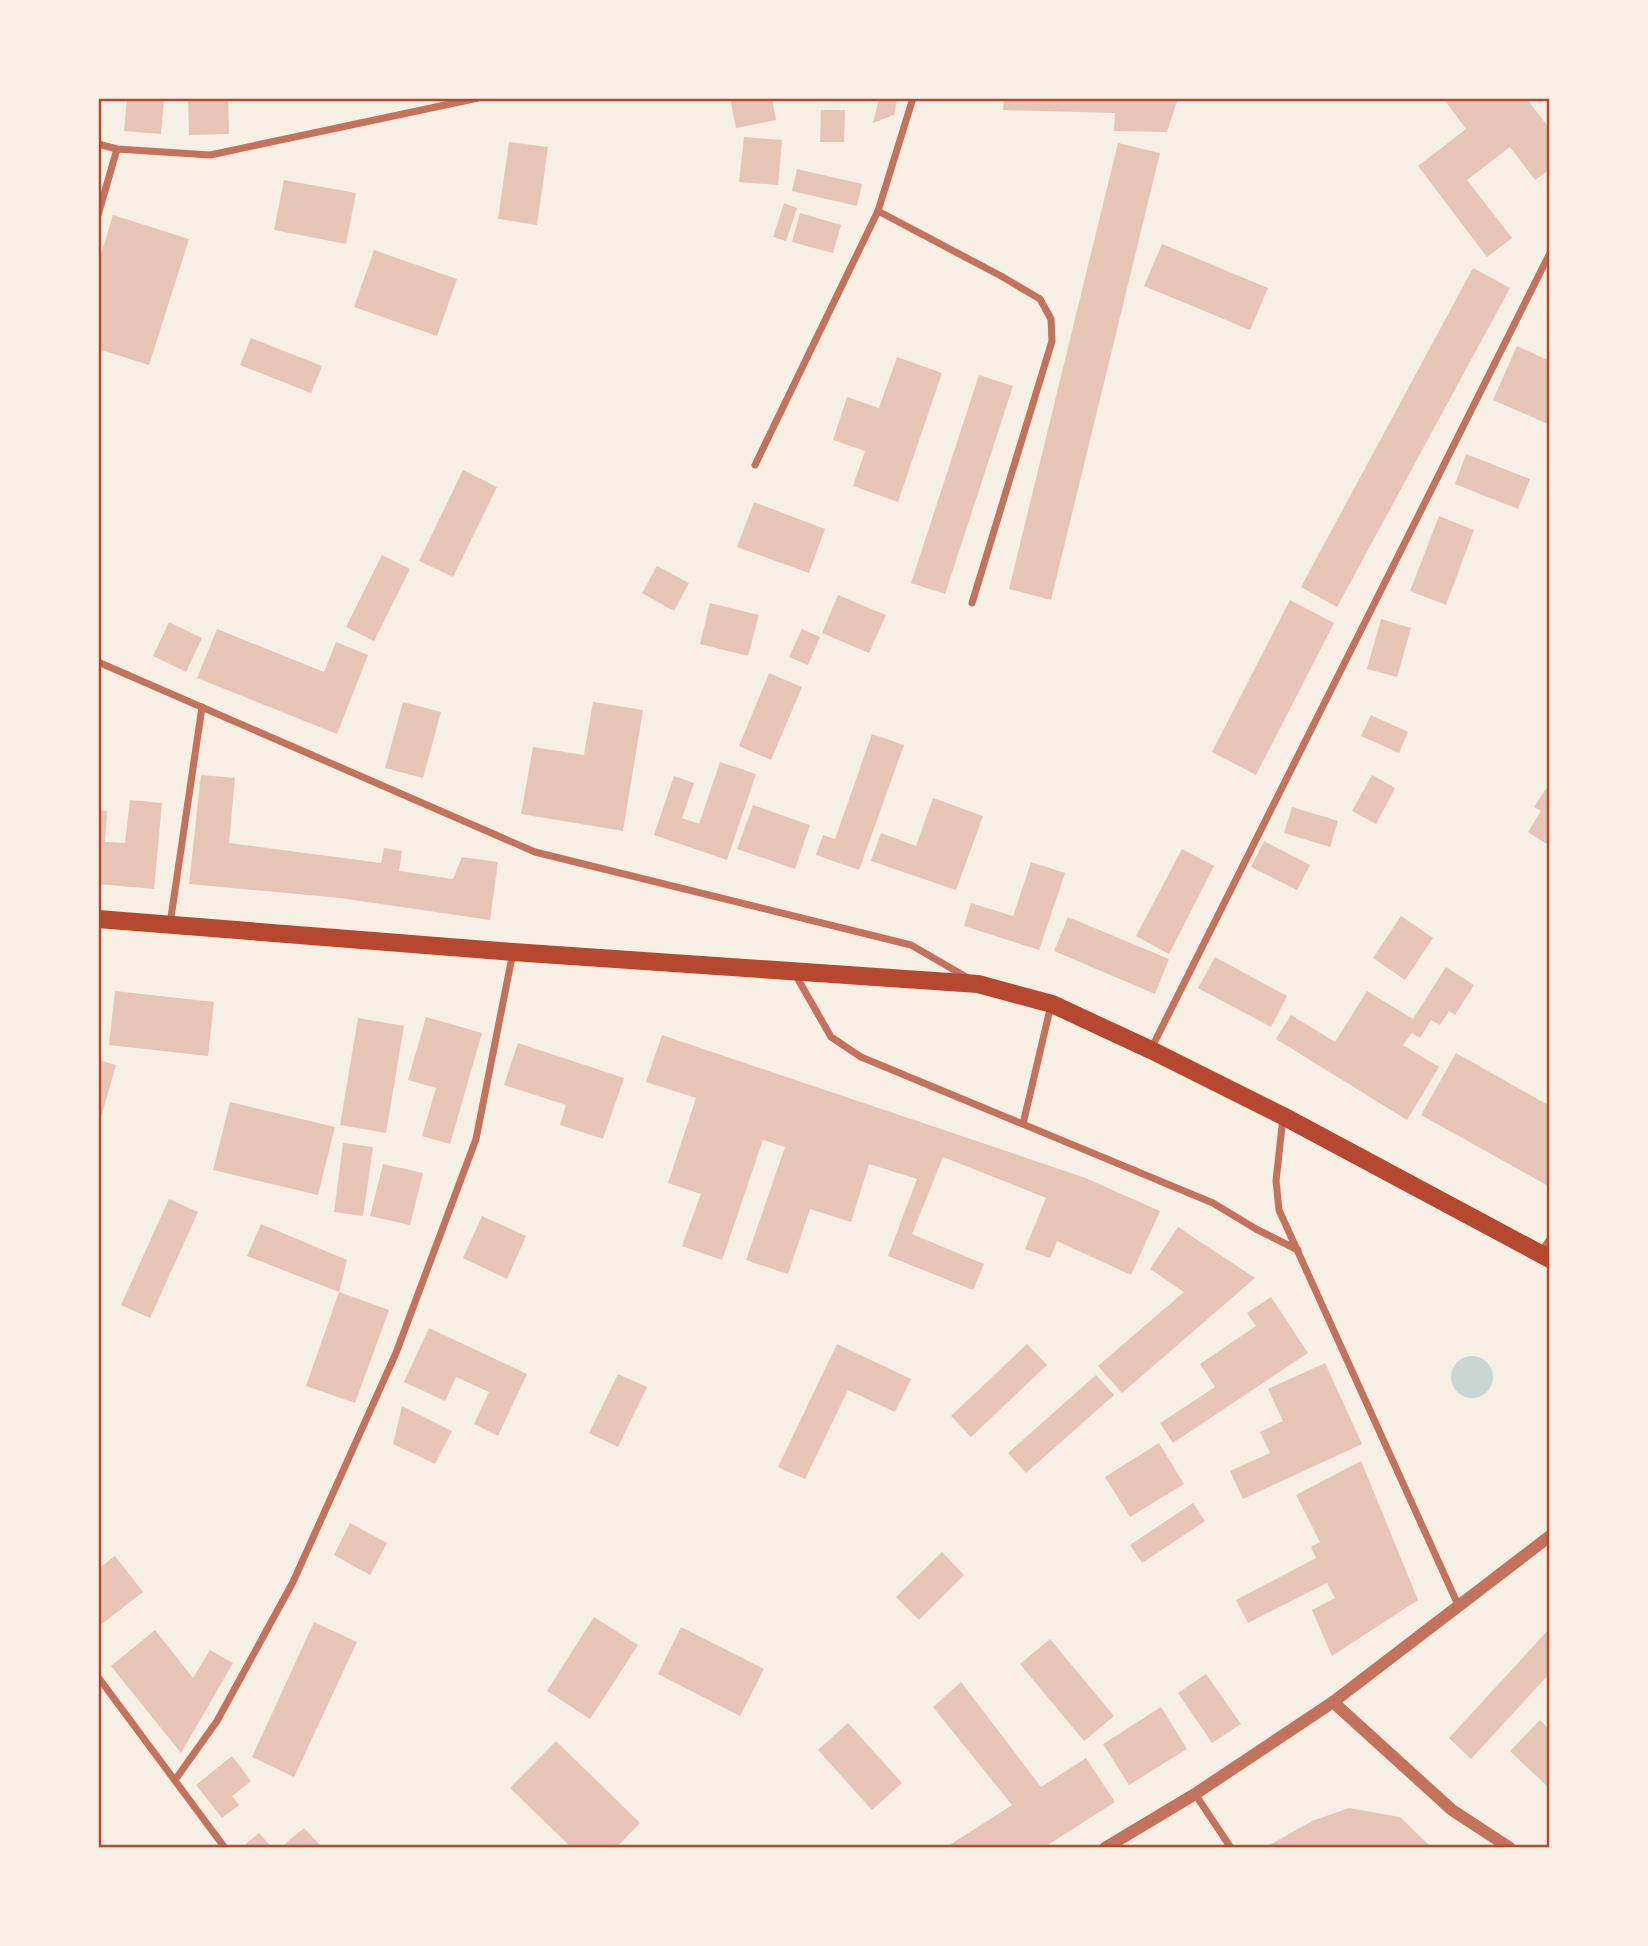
<svg xmlns="http://www.w3.org/2000/svg" width="1648" height="1946" font-family="'Source Sans 3',sans-serif">
  <style>
    .water { fill: #c9d6d2 }
    .building { fill: #e6c5b7 }
    .lines { fill: none; stroke-linecap: round; stroke-linejoin: round }
    .minor { stroke: #c5725c; stroke-width: 7 }
    .tertiary { stroke: #c5725c; stroke-width: 12 }
    .primary { stroke: #b5482f; stroke-width: 18 }
    .neatline { fill: none; stroke: #b5482f; stroke-width: 2.5 }
  </style>
  <rect width="100%" height="100%" fill="#f6efe4"/>
  <circle class="water" cx="1472" cy="1377" r="21"/>
  <g class="building">
    <path d="M127 98H164L161 134 124 131Z"/>
    <path d="M188 98H228L229 134 189 135Z"/>
    <path d="M730 98H772L776 120 736 128Z"/>
    <path d="M879 98H897L894 115 873 123Z"/>
    <path d="M1004 98H1178L1167 132 1114 131 1115 113 1003 110Z"/>
    <path d="M1443 98H1526L1550 129V169L1535 180 1510 147 1467 180 1512 238 1487 257 1418 166 1466 129Z"/>
    <path d="M821 110H845L844 142H820Z"/>
    <path d="M744 137 782 140 778 185 739 182Z"/>
    <path d="M509 142 548 147 537 225 498 219Z"/>
    <path d="M1118 143 1160 153 1051 600 1009 589Z"/>
    <path d="M797 169 862 184 857 206 792 191Z"/>
    <path d="M284 180 356 193 346 244 274 230Z"/>
    <path d="M784 203 797 208 786 241 773 237Z"/>
    <path d="M800 213 841 225 833 253 792 242Z"/>
    <path d="M113 215 189 239 149 365 98 349V264Z"/>
    <path d="M1162 244 1268 288 1250 330 1144 286Z"/>
    <path d="M374 250 457 279 437 336 354 307Z"/>
    <path d="M1473 268 1510 288 1337 607 1301 587Z"/>
    <path d="M251 338 322 366 311 393 240 365Z"/>
    <path d="M1517 346 1550 361V425L1493 400Z"/>
    <path d="M897 357 942 373 898 502 853 486 865 451 833 440 847 397 879 408Z"/>
    <path d="M979 375 1013 386 945 594 911 583Z"/>
    <path d="M1466 454 1530 479 1518 509 1455 484Z"/>
    <path d="M463 470 497 487 453 577 419 561Z"/>
    <path d="M754 502 825 529 809 573 737 547Z"/>
    <path d="M1439 516 1474 530 1446 605 1410 591Z"/>
    <path d="M382 555 410 569 374 641 346 627Z"/>
    <path d="M657 566 689 583 674 611 642 593Z"/>
    <path d="M838 595 886 615 869 653 822 633Z"/>
    <path d="M1290 600 1334 623 1256 775 1212 752Z"/>
    <path d="M710 603 759 615 748 656 700 644Z"/>
    <path d="M1381 619 1411 628 1397 677 1367 669Z"/>
    <path d="M169 622 202 638 186 672 153 656Z"/>
    <path d="M217 629 324 672 336 642 368 655 337 734 197 678Z"/>
    <path d="M802 629 820 637 808 665 789 657Z"/>
    <path d="M769 673 802 687 771 760 739 746Z"/>
    <path d="M403 702 441 712 423 778 385 768Z"/>
    <path d="M593 702 643 710 623 831 521 814 533 747 584 755Z"/>
    <path d="M1371 715 1408 732 1399 753 1361 736Z"/>
    <path d="M872 734 904 745 859 870 816 855 823 835 835 839Z"/>
    <path d="M720 762 756 774 727 860 654 835 674 776 694 783 682 818 699 824Z"/>
    <path d="M201 775 235 778 229 843 381 863 384 848 402 851 399 871 453 879 462 857 498 862 490 920 340 898 189 884Z"/>
    <path d="M1372 775 1395 788 1376 824 1352 811Z"/>
    <path d="M1550 783V846L1528 832 1541 811 1534 807Z"/>
    <path d="M933 798 983 816 956 890 871 861 881 833 916 846Z"/>
    <path d="M130 800 162 803 154 889 98 884V810L107 811 105 842 125 843Z"/>
    <path d="M753 805 810 825 795 869 737 849Z"/>
    <path d="M1292 807 1338 821 1330 847 1284 833Z"/>
    <path d="M1264 841 1310 865 1297 890 1251 867Z"/>
    <path d="M1182 849 1214 866 1169 954 1136 936Z"/>
    <path d="M1031 862 1065 873 1039 950 964 926 971 903 1013 916Z"/>
    <path d="M1401 916 1433 938 1405 980 1373 958Z"/>
    <path d="M1068 917 1169 959 1155 994 1054 951Z"/>
    <path d="M1215 957 1287 996 1271 1027 1198 988Z"/>
    <path d="M1446 967 1474 985 1455 1015 1449 1011 1440 1025 1431 1020 1420 1038 1412 1033 1403 1045 1439 1067 1407 1120 1276 1039 1291 1015 1335 1042 1367 991 1413 1019Z"/>
    <path d="M115 991 214 1002 208 1056 109 1045Z"/>
    <path d="M426 1017 482 1033 450 1144 422 1136 436 1088 408 1080Z"/>
    <path d="M358 1018 404 1026 386 1133 340 1125Z"/>
    <path d="M662 1035 1083 1177 1160 1211 1131 1275 1057 1241 1050 1258 1025 1249 1046 1198 943 1157 912 1234 984 1264 973 1290 888 1256 917 1179 869 1164 851 1222 810 1209 788 1274 746 1260 785 1147 763 1140 722 1260 682 1246 701 1194 668 1183 696 1098 646 1082Z"/>
    <path d="M518 1043 624 1078 603 1139 560 1125 566 1105 504 1085Z"/>
    <path d="M1456 1053 1550 1106V1187L1421 1115Z"/>
    <path d="M98 1060 116 1065 99 1124H98Z"/>
    <path d="M230 1102 335 1127 318 1195 213 1170Z"/>
    <path d="M343 1143 373 1147 363 1216 334 1212Z"/>
    <path d="M383 1164 423 1173 410 1225 370 1216Z"/>
    <path d="M169 1199 198 1212 150 1318 121 1305Z"/>
    <path d="M482 1216 526 1236 507 1279 463 1258Z"/>
    <path d="M261 1224 347 1260 339 1292 247 1256Z"/>
    <path d="M1178 1227 1255 1278 1122 1393 1098 1366 1184 1292 1150 1269Z"/>
    <path d="M339 1292 389 1310 355 1403 306 1386Z"/>
    <path d="M1271 1297 1308 1353 1173 1443 1160 1423 1215 1387 1200 1364 1256 1326 1247 1313Z"/>
    <path d="M429 1328 527 1374 498 1436 474 1424 489 1392 456 1377 445 1401 404 1382Z"/>
    <path d="M837 1344 911 1379 895 1412 848 1390 805 1479 778 1467Z"/>
    <path d="M1027 1344 1047 1365 971 1437 951 1416Z"/>
    <path d="M1325 1363 1362 1444 1243 1499 1230 1471 1270 1453 1260 1432 1283 1421 1268 1389Z"/>
    <path d="M618 1374 647 1387 618 1447 589 1433Z"/>
    <path d="M1096 1375 1114 1395 1026 1473 1008 1453Z"/>
    <path d="M402 1406 452 1431 435 1464 393 1444Z"/>
    <path d="M1159 1443 1184 1484 1130 1517 1105 1477Z"/>
    <path d="M1361 1461 1418 1600 1332 1656 1312 1610 1335 1598 1327 1583 1248 1623 1236 1600 1316 1558 1311 1547 1320 1542 1296 1495Z"/>
    <path d="M1193 1503 1205 1521 1142 1563 1130 1545Z"/>
    <path d="M350 1523 387 1543 370 1575 334 1555Z"/>
    <path d="M942 1552 964 1575 919 1620 896 1597Z"/>
    <path d="M115 1556 143 1592 98 1627V1569Z"/>
    <path d="M594 1617 638 1645 590 1719 547 1691Z"/>
    <path d="M314 1622 357 1642 294 1777 252 1757Z"/>
    <path d="M681 1627 764 1669 740 1716 658 1674Z"/>
    <path d="M1550 1628V1673L1471 1759 1449 1738Z"/>
    <path d="M155 1630 193 1678 210 1650 233 1663 181 1753 111 1666Z"/>
    <path d="M1050 1639 1114 1716 1084 1741 1020 1664Z"/>
    <path d="M1206 1674 1241 1724 1212 1743 1178 1693Z"/>
    <path d="M961 1682 1041 1787 1086 1758 1115 1802 1043 1848H945L1012 1805 933 1707Z"/>
    <path d="M1161 1707 1187 1749 1129 1785 1103 1744Z"/>
    <path d="M1540 1720 1550 1730V1789L1510 1751Z"/>
    <path d="M848 1723 902 1783 872 1810 818 1750Z"/>
    <path d="M556 1741 640 1823 616 1848H572L510 1788Z"/>
    <path d="M232 1756 251 1781 232 1796 239 1805 222 1818 196 1785Z"/>
    <path d="M1349 1808 1400 1817 1432 1848H1264L1312 1821Z"/>
    <path d="M304 1828 320 1845 317 1848H280Z"/>
    <path d="M259 1833 272 1848H241Z"/>
  </g>
  <g class="lines">
    <g class="minor">
      <path d="M98 144 117 149 210 155 478 98"/>
      <path d="M878 211 1001 276 1040 299 1051 319 1052 341 972 603"/>
      <path d="M98 215 117 149"/>
      <path d="M755 465 878 211 913 98"/>
      <path d="M98 662 535 852 911 945 968 978"/>
      <path d="M170 924 202 707"/>
      <path d="M795 974 831 1037 861 1057 1213 1203 1256 1229 1298 1250"/>
      <path d="M1151 1049 1550 253"/>
      <path d="M1283 1117 1276 1181 1279 1210 1459 1607"/>
      <path d="M1023 1124 1051 1005"/>
      <path d="M1540 1253 1550 1239"/>
      <path d="M98 1677 225 1848"/>
      <path d="M175 1780 217 1721 293 1582 396 1353 476 1139 513 952"/>
      <path d="M1195 1794 1231 1848"/>
    </g>
    <g class="tertiary">
      <path d="M1333 1702 1452 1810 1510 1848"/>
      <path d="M1105 1848 1195 1794 1333 1702 1550 1536"/>
    </g>
    <path class="primary" d="M98 919 513 952 978 984 1052 1004 1151 1050 1283 1116 1550 1259"/>
  </g>
  <rect width="1648" height="1946" fill="none" stroke="#f6efe4" stroke-width="200"/>
  <rect x="100" y="100" width="1448" height="1746" class="neatline"/>
</svg>
